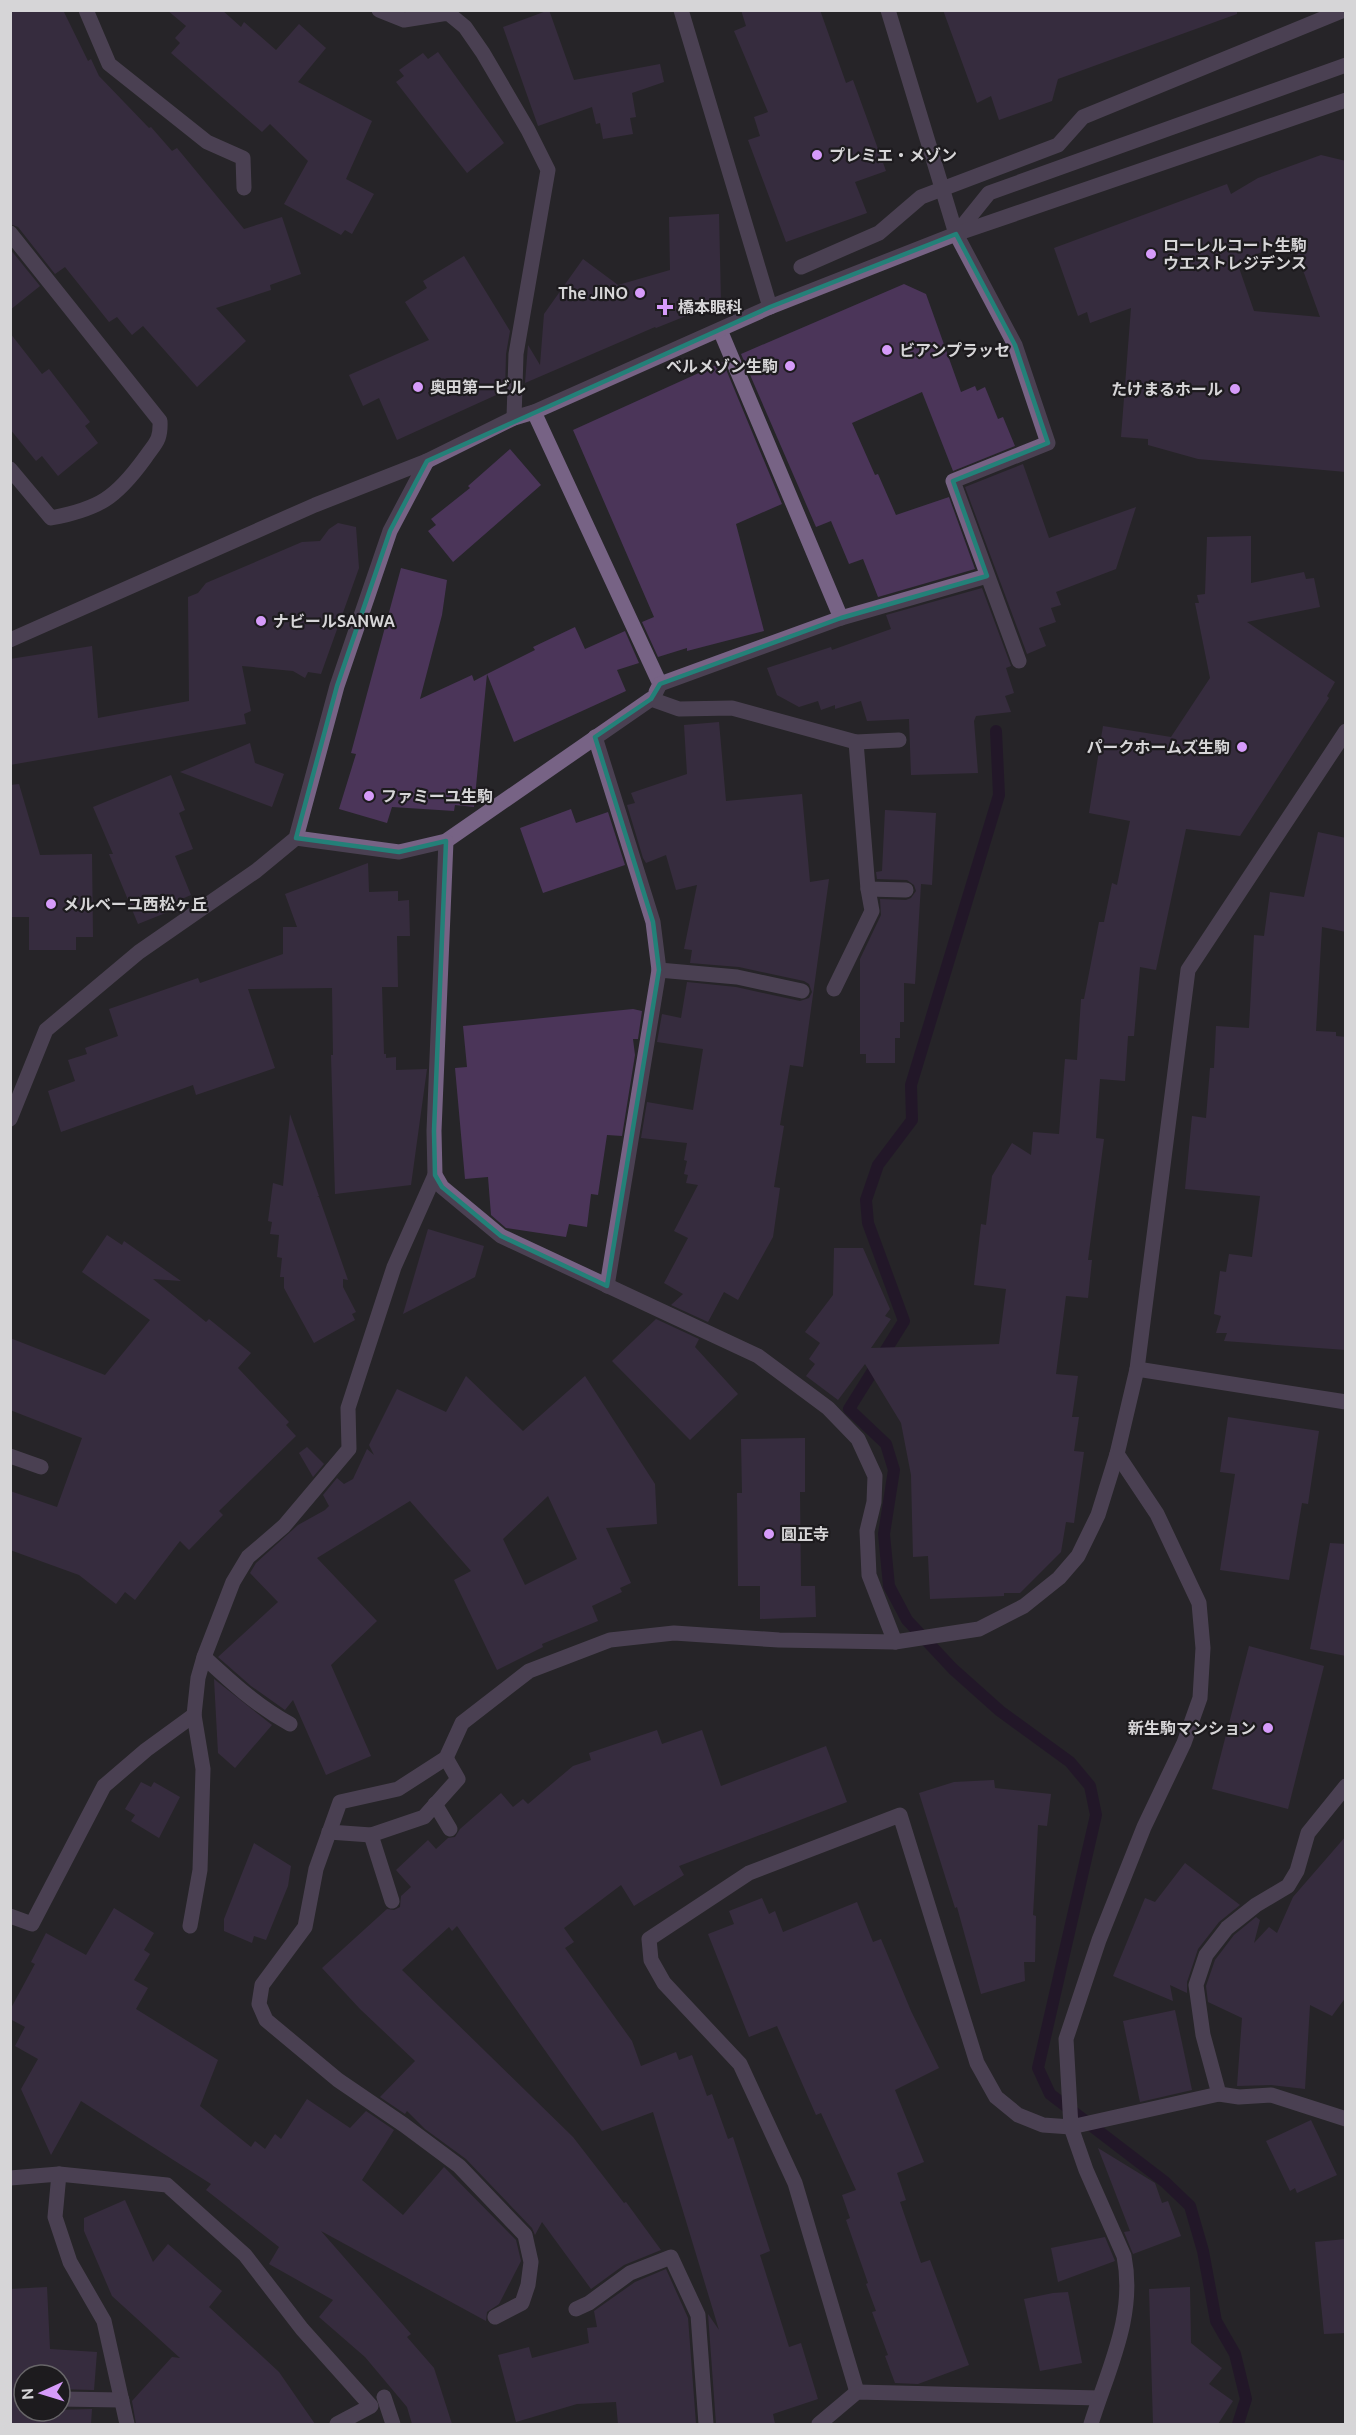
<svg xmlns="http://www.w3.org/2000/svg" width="1356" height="2435" font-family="Ubuntu,'Noto Sans JP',sans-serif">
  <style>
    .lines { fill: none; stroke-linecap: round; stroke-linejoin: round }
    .stream { stroke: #1e0829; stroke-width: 12 }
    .building { fill: #4b3559; fill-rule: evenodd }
    .minor { stroke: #776385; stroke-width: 15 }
    .minor-bridge { stroke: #776385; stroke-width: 15 }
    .marked { fill: none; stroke: #238078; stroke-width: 4.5; stroke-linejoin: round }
    .poi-dot { fill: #d69bfa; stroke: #1d1b1e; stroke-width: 2 }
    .labels { text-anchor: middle; stroke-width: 4.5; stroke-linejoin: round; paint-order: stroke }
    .poi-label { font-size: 16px; font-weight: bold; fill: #d6d5d7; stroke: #1d1b1e; text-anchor: start }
  </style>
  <rect width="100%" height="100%" fill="#262528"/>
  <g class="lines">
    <path class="stream" d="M996 731 999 795 911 1085 912 1120 878 1165 866 1200 868 1223 904 1321 849 1409 886 1444 894 1470 884 1534 889 1586 907 1620 953 1669 1000 1711 1070 1762 1090 1786 1096 1815 1038 2068 1050 2094 1165 2182 1190 2206 1203 2251 1216 2321 1235 2354 1246 2399 1238 2424"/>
  </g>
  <g class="building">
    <path d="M10 10H63L88 61 91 59 99 76 149 128 151 127 172 151 177 148 244 229 282 217 301 274 270 285 271 290 216 308 246 341 197 387 143 326 132 335 117 317 109 322 65 267 55 274 18 227 10 224Z"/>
    <path d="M167 10H222L241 27 244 22 276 50 299 24 326 48 298 82 372 121 346 179 374 194 352 234 345 230 341 235 284 204 308 161 270 124 262 132 171 53 180 43 175 38 186 26Z"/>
    <path d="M549 10 574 80 660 64 664 82 632 93 636 117 630 118 633 134 603 139 600 123 596 124 592 107 538 126 503 27Z"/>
    <path d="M741 10H820L846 83 853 80 886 171 855 182 867 213 786 242 748 140 760 136 754 117 768 112 734 31 746 26Z"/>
    <path d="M943 10H1237V14L1058 79 1052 101 999 120 991 96 977 103Z"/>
    <path d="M438 52 504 143 467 173 396 82 404 76 399 70 423 53 428 59Z"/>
    <path d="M1321 155 1346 161V472L1198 459 1148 445V439L1121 437 1131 308 1090 323 1087 312 1078 316 1054 248 1227 184 1231 194 1258 178ZM1292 240 1320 317 1254 311 1237 262Z"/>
    <path d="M719 214 721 302 656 328 655 327 525 383 528 345 540 365 544 314 583 259 618 285 670 270 669 217Z"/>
    <path d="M10 249 40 286 10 310Z"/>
    <path d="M464 256 510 331 506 354 505 391 397 440 379 398 363 406 349 375 429 340 405 302 427 288 423 281Z"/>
    <path d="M904 284 926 294 961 392 975 386 977 391 985 387 998 419 1003 417 1015 446 953 471 922 392 852 423 875 475 878 474 896 515 949 497 975 569 878 597 863 559 849 564 831 521 816 527 741 354Z"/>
    <path d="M10 333 42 374 49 369 90 422 85 426 98 443 58 476 42 456 36 461 10 429Z"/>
    <path d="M723 362 782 504 736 524 764 631 687 651V648L658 657 642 622 654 617 573 430Z"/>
    <path d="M510 449 541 485 453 562 428 531 436 525 431 519 470 488 468 486Z"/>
    <path d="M1023 464 1049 538 1136 507 1116 569 1056 592 1061 605 1051 608 1056 622 1039 628 1046 646 1027 654 965 487Z"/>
    <path d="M338 523 356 527 359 568 321 674 308 672 305 678 293 671 242 666 251 711 244 714 246 724 10 765V659L92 646 98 718 189 701 188 597 198 593 206 583 302 542 320 541 329 529Z"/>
    <path d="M1251 536V583L1304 572 1306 579 1314 578 1320 607 1247 622 1335 682 1327 696 1329 698 1240 836 1186 829 1156 970 1140 967 1134 1036H1128L1125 1081 1100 1079 1096 1138 1104 1139 1088 1260H1092L1088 1298 1066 1296 1056 1374 1078 1376 1072 1417H1079L1074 1451 1084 1452 1074 1523 1066 1522 1061 1552 1020 1593H1004V1596L930 1599 928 1556 913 1557 911 1475 901 1423 865 1364 838 1400 806 1376 815 1364 809 1359 820 1343 805 1332 833 1295 834 1248H863L890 1309 885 1316 891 1319 871 1348 999 1344 1006 1289 974 1285 981 1224 986 1225 992 1176 1012 1143 1031 1155 1033 1132 1059 1134 1065 1059 1077 1060 1081 999H1084L1099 922H1104L1112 883 1117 885 1130 821 1089 813 1103 726 1171 737 1210 678 1195 603H1199L1197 595 1205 594 1207 537Z"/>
    <path d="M401 568 447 580 442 615 420 699 472 675 474 681 487 674 474 807 455 805 454 811 392 807 387 823 339 809 356 754 351 753Z"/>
    <path d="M982 588 1011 666 1006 668 1014 693 1005 696 1011 712 976 716 974 721 978 773 911 775 909 719 867 721 861 701 835 709V705L821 710 818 701 799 707 777 695 767 668 831 647 832 650 891 629 886 615Z"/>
    <path d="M575 627 585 649 625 631 639 663 617 670 626 691 514 742 487 674 535 650 533 647Z"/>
    <path d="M719 722 726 801 802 794 810 882 829 879 803 1067 790 1065 780 1125 784 1126 774 1187 780 1188 773 1237 738 1300 724 1292 708 1322 671 1305 683 1294 664 1283 688 1238 674 1231 698 1185 686 1183 688 1175 684 1174 687 1161 684 1160 687 1143 641 1138 647 1102 693 1110 703 1049 657 1042 662 1014 681 1018 687 982 736 987 800 1001 809 998 812 992 809 984 804 981 739 967 690 963 692 950 684 949 697 885 676 890 666 855 646 863 643 858 627 805 635 803 631 793 687 774 684 725Z"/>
    <path d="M250 743 255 763 284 774 272 807 180 772Z"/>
    <path d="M171 775 185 810 179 813 193 849 175 856 191 895 170 904 173 910 138 924 109 854H113L93 807Z"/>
    <path d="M19 784 40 855 92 854 93 937H76V950H29V917H10V785Z"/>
    <path d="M571 809 576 823 608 812 625 865 543 893 520 828Z"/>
    <path d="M885 810 936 813 932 885 921 884 915 984 904 983V1022H900V1038H895V1063H866V1054H860V959L881 915 880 899 906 900 911 898 916 891 914 885 907 880 877 879 876 872 882 871Z"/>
    <path d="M1318 832 1346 838V932L1322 927 1316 1031 1336 1032V1036L1346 1037V1350L1224 1341 1227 1333H1216L1221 1316 1214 1314 1220 1271 1226 1272 1229 1254 1252 1257 1260 1196 1185 1189 1192 1116 1206 1118 1210 1068H1214L1216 1026 1249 1028 1254 935 1264 936 1270 892 1304 897Z"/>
    <path d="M368 863 369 892 398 891V901L409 900 410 936H397L398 987H382L384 1054H386V1058L396 1057V1070L427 1069 411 1185 335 1194 331 1055H333L332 988 248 989 275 1068 196 1095 193 1085 61 1132 48 1091 75 1081 68 1060 87 1054 85 1048 118 1036 109 1009 198 978 200 983 283 954V927H297L285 894Z"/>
    <path d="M633 1009 642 1011 638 1039H633L635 1055 622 1136 607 1135 598 1195 591 1194 587 1227 569 1224 566 1237 506 1228 491 1215 488 1177 465 1179 455 1068 467 1067 463 1026Z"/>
    <path d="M290 1114 319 1196H317L319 1197 348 1280 343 1279V1287L356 1312 352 1314 355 1320 314 1343 284 1288V1277H280L282 1258 277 1257 279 1235 270 1234 272 1222 268 1221 273 1183 283 1186Z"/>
    <path d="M428 1229 484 1246 475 1277 403 1314Z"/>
    <path d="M107 1235 122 1245 124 1241 181 1281 153 1279 206 1322 209 1319 251 1353 238 1368 289 1422 286 1425 296 1436 219 1511 223 1515 189 1550 180 1541 135 1600 125 1592 116 1604 79 1575 10 1550V1491L57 1507 82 1438 10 1410V1338L105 1375 150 1320 82 1272Z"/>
    <path d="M656 1319 699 1339 695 1347 738 1394 690 1440 612 1361Z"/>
    <path d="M466 1376 523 1431 585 1376 655 1484 657 1524 606 1528 631 1583 620 1588 622 1592 592 1606 598 1621 542 1644 543 1647 497 1670 454 1580 471 1571 410 1501 317 1558 377 1621 331 1665 371 1756 326 1775 293 1700 285 1710 251 1686 218 1657 278 1602 250 1573 256 1563 298 1525 325 1510 329 1506 323 1495 337 1478 344 1484 353 1479 367 1449 374 1455 369 1445 397 1389 446 1412ZM548 1496 577 1559 525 1585 503 1539Z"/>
    <path d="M1228 1417 1319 1431 1308 1504 1302 1503 1289 1580 1220 1570 1235 1474 1220 1472Z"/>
    <path d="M805 1438V1492H800L801 1586H815L816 1617 760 1619V1586H738L737 1493H742L741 1439Z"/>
    <path d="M307 1447 324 1464 313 1477 299 1453Z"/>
    <path d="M1330 1543 1346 1544V1656L1310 1649Z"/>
    <path d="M1249 1646 1324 1666 1288 1809 1212 1789Z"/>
    <path d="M214 1679 272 1725 235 1768 218 1753Z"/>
    <path d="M657 1730 662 1744 702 1730 721 1786 826 1746 847 1802 679 1866 684 1875 634 1906 621 1885 564 1928 574 1942 565 1948 632 2041 641 2066 676 2052 679 2060 692 2055 707 2096 712 2094 728 2139 733 2137 770 2251 760 2255 789 2347 801 2343 818 2399 773 2414 775 2424H716L708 2314 719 2330 653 2112 602 2131 457 1926 452 1931 449 1927 402 1970 573 2137 624 2203 626 2202 661 2250 624 2265 591 2289 542 2222 535 2235 532 2228 466 2159 425 2129 407 2111 405 2114 380 2097 415 2061 360 2009 322 1968 387 1909 394 1910 400 1907 401 1896 411 1887 396 1870 428 1840 436 1849 448 1838 455 1837 460 1829 501 1793 513 1807 523 1799 528 1804 573 1766 591 1760 589 1753Z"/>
    <path d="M994 1780 995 1788 1051 1794 1047 1826 1038 1825 1033 1915 1036 1916 1035 1962H1024L1025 1981 981 1994 957 1907 955 1908 919 1793 954 1782Z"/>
    <path d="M141 1782 151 1787 154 1782 180 1797 159 1838 131 1821 135 1815 125 1809Z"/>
    <path d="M1346 1836V1997L1332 2016 1310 2005 1305 2089 1271 2085 1237 2086 1242 2018 1208 2002 1206 1986 1215 1960 1234 1935 1256 1917 1260 1920 1254 1943 1269 1927 1277 1933 1293 1897Z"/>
    <path d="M254 1843 291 1866 288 1886 266 1940 254 1936 252 1943 224 1931V1919Z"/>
    <path d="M1185 1863 1240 1905 1219 1922 1198 1949 1187 1982V1993L1170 1985 1173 2001 1113 1976 1145 1898 1155 1902Z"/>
    <path d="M762 1898 769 1914 775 1911 783 1932 857 1902 873 1942 881 1939 911 2011 939 2068 895 2090 924 2162 897 2173 906 2200 900 2202 921 2263 930 2260 969 2365 918 2384 895 2383 885 2356 888 2355 872 2312 876 2311 866 2284 868 2283 846 2220 850 2218 842 2195 856 2190 821 2113 816 2115 777 2026 749 2037 708 1934 734 1924 729 1911Z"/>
    <path d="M114 1908 154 1933 144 1950 150 1954 134 1980 148 1988 136 2009 218 2060 200 2106 251 2147 255 2141 265 2149 275 2134 281 2139 307 2099 350 2128 366 2111 394 2130 362 2180 403 2215 444 2167 516 2240 521 2261 499 2304 487 2312 486 2321 321 2231 411 2334 407 2337 434 2368 452 2424H412L407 2407 365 2357 319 2317 333 2300 269 2264 279 2247 206 2190 211 2184 81 2101 51 2155 21 2089 38 2059 15 2046 25 2027 10 2019V2010L35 1964 31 1962 46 1933 86 1955Z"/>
    <path d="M1175 2010 1192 2090 1140 2102 1123 2021Z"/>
    <path d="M1311 2120 1337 2175 1297 2193 1295 2188 1290 2191 1266 2141Z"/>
    <path d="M1098 2148 1155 2183 1162 2203 1168 2201 1181 2236 1133 2254 1124 2232 1130 2231Z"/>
    <path d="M125 2200 153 2262 168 2244 222 2291 209 2307 279 2372 315 2424H136L132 2401 172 2357 180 2358 112 2296 84 2231V2218Z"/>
    <path d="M1105 2237 1115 2261 1058 2282 1051 2248Z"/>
    <path d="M1346 2239V2333L1324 2334 1315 2242Z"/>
    <path d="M666 2269 688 2318 696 2424H618L616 2402 577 2404 516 2422 498 2355 529 2347 532 2358 589 2343 587 2328 597 2327 594 2311 635 2282Z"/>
    <path d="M47 2287 50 2349 97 2352 94 2390 60 2389V2375H24V2411L92 2409 91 2424H10V2289Z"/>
    <path d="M1190 2287 1191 2343 1222 2368 1209 2384 1233 2401 1218 2424H1153L1149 2289Z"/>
    <path d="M1068 2292 1082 2363 1040 2371 1024 2299 1053 2293Z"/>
  </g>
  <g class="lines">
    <g class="minor">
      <path d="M86 10 109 64 207 142 243 158 244 188"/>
      <path d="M379 10 404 20 448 13 465 27 483 53 528 130 548 170 516 354 514 418"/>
      <path d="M681 10 770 307"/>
      <path d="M888 10 956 234 1015 345 1048 443 953 481 1019 661"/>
      <path d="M10 233 160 421C161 441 155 443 145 458 116 498 99 509 51 518L10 469"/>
      <path d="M956 234 989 193 1346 65"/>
      <path d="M720 330 841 618"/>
      <path d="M534 412 660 684 656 692"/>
      <path d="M10 640 315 505 427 461 514 418 534 412 770 307 956 234 1346 100"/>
      <path d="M660 684 841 618 987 576"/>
      <path d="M595 737 653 922 659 970 607 1286"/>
      <path d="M296 838 399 852 446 841 651 699 679 709 732 708 856 742 899 740"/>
      <path d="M446 841 434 1131 435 1175 442 1187 501 1236 758 1356 828 1408 858 1439 875 1476 874 1502 867 1531 869 1575 895 1642"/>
      <path d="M868 889 906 890"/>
      <path d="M659 970 737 977 802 991"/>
      <path d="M834 989 872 911 868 889 856 742"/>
      <path d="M10 1119 46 1030 139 952 256 871 296 838 337 686 390 531 427 461"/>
      <path d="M1137 1369 1346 1402"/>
      <path d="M10 1456 41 1467"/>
      <path d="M204 1657C231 1682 257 1706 290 1724"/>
      <path d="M1346 1786 1308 1833 1297 1871 1288 1886 1256 1905 1227 1928 1206 1955 1196 1985 1203 2035 1219 2094 1239 2097 1271 2095 1346 2119"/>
      <path d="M435 1804 450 1829"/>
      <path d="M329 1832 371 1835 424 1817 458 1779 446 1758"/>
      <path d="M371 1835 392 1901"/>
      <path d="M10 1916 32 1924 104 1786 146 1750 194 1715"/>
      <path d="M190 1926 200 1870 203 1769 194 1715 198 1678 204 1657 233 1582 248 1557 284 1526 349 1449 348 1408 394 1267 435 1175"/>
      <path d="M59 2174 55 2217 70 2262 104 2321 127 2424"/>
      <path d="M10 2178 59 2174 167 2185 245 2255 302 2329 371 2406 337 2424"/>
      <path d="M576 2309 589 2303 630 2273 671 2257 698 2315 706 2424"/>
      <path d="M495 2317 522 2303 528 2285 531 2262 525 2235 459 2166 404 2125 338 2080 266 2020 259 2004 262 1985 305 1927 316 1869 340 1802 398 1789 446 1758 462 1723 529 1671 610 1640 674 1633 779 1640 895 1642 979 1629 1024 1606 1059 1578 1078 1556 1098 1515 1117 1454 1137 1369 1188 970 1346 731"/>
      <path d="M857 2392 795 2183 740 2064 664 1983 651 1960 649 1939 749 1873 900 1815 977 2063 996 2097 1018 2115 1043 2125 1071 2127 1219 2094"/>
      <path d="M384 2397 393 2424"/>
      <path d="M60 2399 122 2400"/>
      <path d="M819 2424 857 2392 1099 2398"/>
      <path d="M1091 2424C1108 2369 1136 2316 1124 2256L1086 2170 1071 2127 1066 2039 1099 1940 1144 1827 1184 1743 1200 1698 1203 1648 1199 1603 1157 1514 1117 1454"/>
    </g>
    <path class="minor-bridge" d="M801 267 879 233 921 197 1058 145 1083 117 1344 10"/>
  </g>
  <path d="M0 0H1356V2435H0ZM956 234 1015 345 1048 443 953 481 987 576 841 618 660 684 651 699 595 737 653 922 659 970 607 1286 501 1236 442 1187 435 1175 434 1131 446 841 399 852 296 838 337 686 390 531 427 461 770 307Z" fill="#262528" fill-opacity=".55" fill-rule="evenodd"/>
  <path class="marked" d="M956 234 1015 345 1048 443 953 481 987 576 841 618 660 684 651 699 595 737 653 922 659 970 607 1286 501 1236 442 1187 435 1175 434 1131 446 841 399 852 296 838 337 686 390 531 427 461 770 307Z"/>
  <g class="poi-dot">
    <circle cx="817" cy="155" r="6"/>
    <circle cx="1151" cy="254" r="6"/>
    <circle cx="640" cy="293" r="6"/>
    <path d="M662 298h6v6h6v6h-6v6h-6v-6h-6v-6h6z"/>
    <circle cx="887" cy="350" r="6"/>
    <circle cx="790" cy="366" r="6"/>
    <circle cx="418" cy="387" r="6"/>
    <circle cx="1235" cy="389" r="6"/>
    <circle cx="261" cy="621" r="6"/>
    <circle cx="1242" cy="747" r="6"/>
    <circle cx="369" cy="796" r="6"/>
    <circle cx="51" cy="904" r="6"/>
    <circle cx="769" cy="1534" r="6"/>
    <circle cx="1268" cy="1728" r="6"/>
  </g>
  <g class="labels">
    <g class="poi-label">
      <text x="829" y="161">プレミエ・メゾン</text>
      <text x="1163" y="251">ローレルコート生駒<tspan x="1163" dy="18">ウエストレジデンス</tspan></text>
      <text x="628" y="299" text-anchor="end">The JINO</text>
      <text x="678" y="313">橋本眼科</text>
      <text x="899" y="356">ビアンプラッセ</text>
      <text x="778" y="372" text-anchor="end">ベルメゾン生駒</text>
      <text x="430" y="393">奥田第一ビル</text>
      <text x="1223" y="395" text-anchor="end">たけまるホール</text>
      <text x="273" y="627">ナビールSANWA</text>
      <text x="1230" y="753" text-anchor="end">パークホームズ生駒</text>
      <text x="381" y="802">ファミーユ生駒</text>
      <text x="63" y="910">メルベーユ西松ヶ丘</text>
      <text x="781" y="1540">圓正寺</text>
      <text x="1256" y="1734" text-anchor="end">新生駒マンション</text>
    </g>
  </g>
  <rect width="1356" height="2435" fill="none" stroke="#d6d5d7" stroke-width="24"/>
  <g transform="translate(42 2393) rotate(266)"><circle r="28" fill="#1d1b1e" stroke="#676568" stroke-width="1.5"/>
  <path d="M0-4.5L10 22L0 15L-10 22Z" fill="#d69bfa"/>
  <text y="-9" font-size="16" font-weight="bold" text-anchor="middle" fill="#d6d5d7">N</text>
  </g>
</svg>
